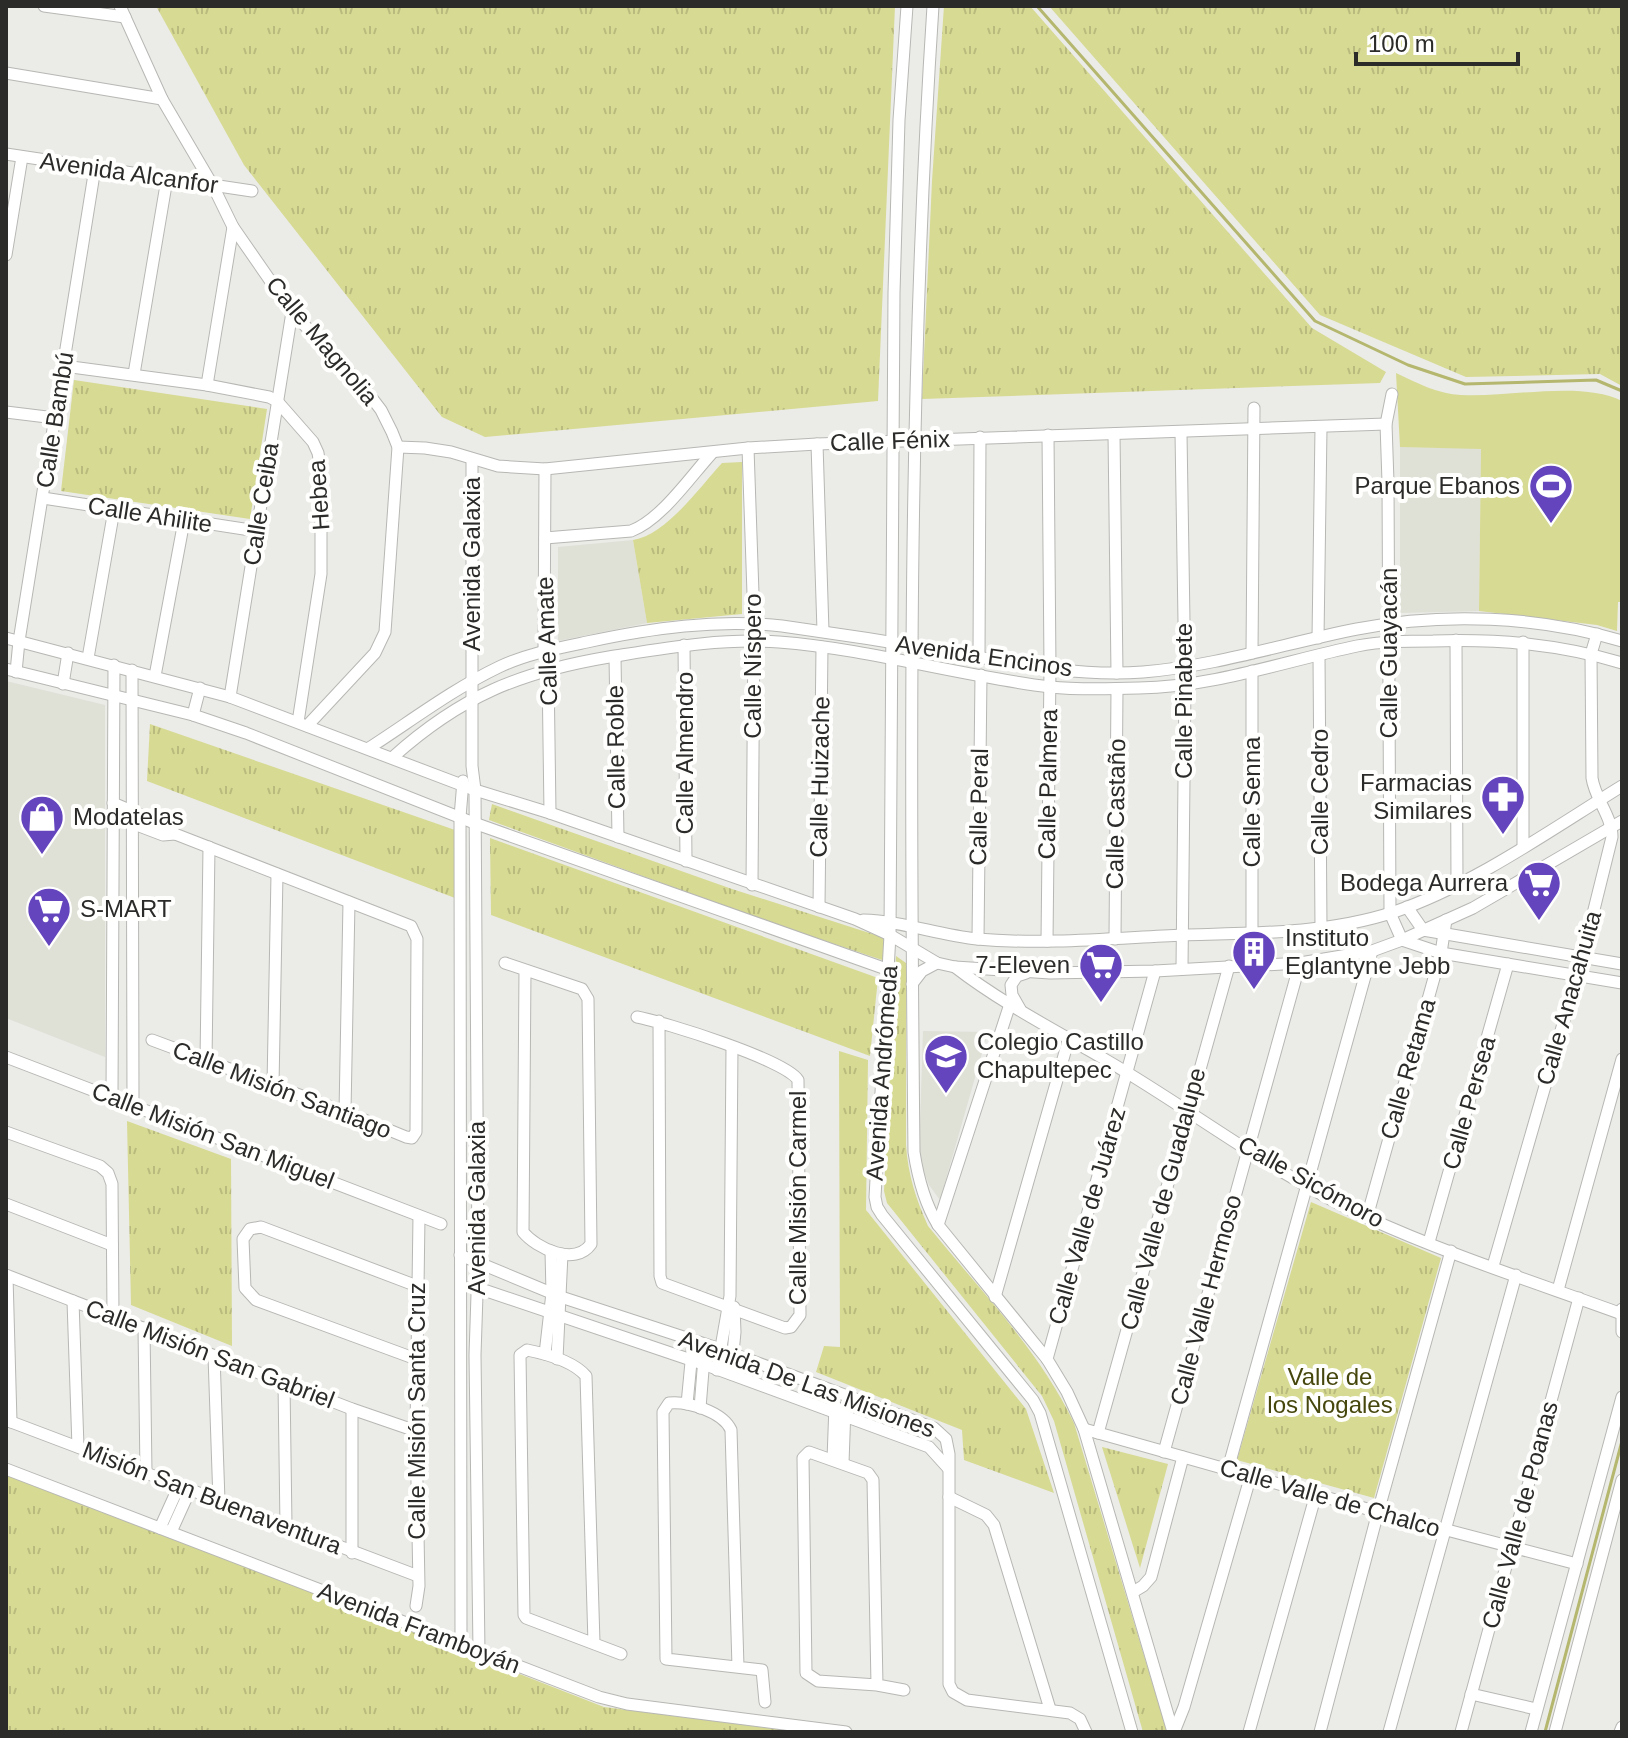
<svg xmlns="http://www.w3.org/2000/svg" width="1628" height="1738" font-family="Arial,sans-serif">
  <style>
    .built { fill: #dfe0d6 }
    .grass { fill: url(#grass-tufts) }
    .pitch { fill: #d7da92 }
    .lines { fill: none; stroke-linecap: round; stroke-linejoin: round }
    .stream { stroke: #b4b76d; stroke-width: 3 }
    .minor-casing { stroke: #b7b7b4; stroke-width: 13 }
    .minor { stroke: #fff; stroke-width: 11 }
    .labels { text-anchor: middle; stroke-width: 8; stroke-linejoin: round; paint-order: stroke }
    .street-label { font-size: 24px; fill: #2b2b2a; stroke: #fffffe }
    .poi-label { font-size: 24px; fill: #2b2b2a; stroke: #fffffe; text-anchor: end }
    .park-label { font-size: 24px; fill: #46470d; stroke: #fffffe }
  </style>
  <defs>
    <pattern id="grass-tufts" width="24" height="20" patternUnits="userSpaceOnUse" patternTransform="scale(2)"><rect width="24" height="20" fill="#d7da92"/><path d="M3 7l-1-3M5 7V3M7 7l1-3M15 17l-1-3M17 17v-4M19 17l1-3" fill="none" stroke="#b9bb7e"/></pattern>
  </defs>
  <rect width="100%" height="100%" fill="#ebebe8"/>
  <g class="built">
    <path d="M1400 447 1481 448 1479 611 1400 613Z"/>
    <path d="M633 540 647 623 558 641V547Z"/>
    <path d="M6 681 105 705V1057L6 1018Z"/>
    <path d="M923 1031 988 1032 940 1200 929 1185 919 1158Z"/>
  </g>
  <g class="grass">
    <path d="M156 6H895L878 401 485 437 442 417 244 165Z"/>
    <path d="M944 6H1030L1312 328 1386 372 1380 383 922 399 932 181Z"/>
    <path d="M1049 6H1622V386L1600 374 1466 377 1320 315Z"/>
    <path d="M74 380 267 409 250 519 61 491Z"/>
    <path d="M742 462V614L647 623 633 540C666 535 699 488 722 463Z"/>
    <path d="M150 724 455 830V898L147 781Z"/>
    <path d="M492 804 732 889 885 938V961L769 922 489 820Z"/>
    <path d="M490 838 878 978 870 1056 491 915Z"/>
    <path d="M896 956 906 963V1145C908 1175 916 1199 928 1226 979 1289 1039 1350 1074 1423L1167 1732H1143L1054 1421 1042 1396 887 1203 884 1191Z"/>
    <path d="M839 1051 868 1060 866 1210 1026 1409 1054 1493 964 1460 962 1430 816 1372 824 1346 840 1347Z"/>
    <path d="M127 1121 231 1159 232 1346 131 1305Z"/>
    <path d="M1311 1202 1441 1258 1374 1498 1237 1460Z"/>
    <path d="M1102 1447 1168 1464 1140 1568Z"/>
    <path d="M6 1473 604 1707 798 1732H6Z"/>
  </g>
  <path class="pitch" d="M1396 373C1417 383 1438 394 1461 395 1508 398 1581 380 1622 401V602H1618L1617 631 1597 625 1479 611 1481 449 1400 447Z"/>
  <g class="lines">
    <g class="stream">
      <path d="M1037 6 1315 321 1408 365 1465 384 1596 380 1622 391"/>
      <path d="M1545 1732 1622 1441"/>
    </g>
    <g class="minor-casing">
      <g id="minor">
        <path d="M44 6 125 17"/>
        <path d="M120 6 162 99 213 186 233 227 292 312 365 389 381 410 392 432 398 447 385 632 375 653 307 726"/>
        <path d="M907 6 899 120 894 293 890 935 875 1197 877 1207 882 1215 1033 1400 1040 1413 1132 1732"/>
        <path d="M933 6C908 387 910 770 914 1152 918 1178 924 1202 938 1225L1047 1359 1067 1392 1084 1429 1173 1732"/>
        <path d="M6 73 162 99"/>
        <path d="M6 154 252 191"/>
        <path d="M6 255 22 157"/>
        <path d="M64 366 207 385 269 397 277 401 313 442 318 453 321 472V574L298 722"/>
        <path d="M134 374 167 179"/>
        <path d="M207 385 233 227"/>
        <path d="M1392 394 1386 424 1388 482 1390 913 1402 940 1441 953 1622 983"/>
        <path d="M6 412 55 418"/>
        <path d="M1181 433 1185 684 1182 968"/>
        <path d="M1114 434 1117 673"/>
        <path d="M817 444 823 631"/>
        <path d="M398 447 425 448 451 452 498 466 545 469 748 448 817 444 1386 424"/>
        <path d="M748 448 754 623 752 885"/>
        <path d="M472 459V766L475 790 478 1264 475 1355 479 1651"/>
        <path d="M545 469 544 652 548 669 550 813"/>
        <path d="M43 498 257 531"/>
        <path d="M545 538 631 531C661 520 690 477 712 453"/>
        <path d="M6 638 230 697 475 790 550 813 855 919 890 935 937 963 955 967 1050 973 1155 971 1300 963 1372 951 1402 940 1473 908 1622 821"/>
        <path d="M1318 638 1321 428"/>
        <path d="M1456 640 1457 885"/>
        <path d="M1523 642V846"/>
        <path d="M684 645 686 861"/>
        <path d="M1252 653 1254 408"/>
        <path d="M1319 656 1321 928"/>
        <path d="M615 657 618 837"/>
        <path d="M979 657 980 437"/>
        <path d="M88 658 114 510"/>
        <path d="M6 669 193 715 246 733 474 823 889 970"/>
        <path d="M132 670 133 1105"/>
        <path d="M16 672 19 641 95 168"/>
        <path d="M155 676 184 521"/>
        <path d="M63 684 68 653"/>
        <path d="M230 697 292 312"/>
        <path d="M193 715 200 688"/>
        <path d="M369 748C411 721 453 689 499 667 526 654 558 648 587 642 652 628 716 619 782 626 840 634 898 643 956 653 1017 664 1081 677 1143 672 1216 666 1286 643 1357 629 1443 612 1539 616 1622 641"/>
        <path d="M393 757C461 696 520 672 609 657 666 648 721 638 779 642 870 649 959 676 1050 687 1079 690 1109 689 1139 688 1213 687 1285 661 1357 646 1382 641 1408 641 1433 641 1499 639 1559 644 1622 663"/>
        <path d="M113 803 165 825 175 834 411 926 417 939 416 1132 412 1138 406 1137 345 1112 152 1040"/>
        <path d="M113 816 163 835 175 834"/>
        <path d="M819 907 822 647"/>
        <path d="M1407 907 1423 930 1622 964"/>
        <path d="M863 920C902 921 938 935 977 939 1045 945 1115 938 1183 935 1253 933 1327 934 1394 912 1475 884 1549 831 1622 786"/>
        <path d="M1252 933V671"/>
        <path d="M978 939 981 675"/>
        <path d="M1115 939 1117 689"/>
        <path d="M1047 941 1050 668 1048 435"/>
        <path d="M505 963 582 989 588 999 591 1244C575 1267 536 1248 523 1232L525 970"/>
        <path d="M955 967C1008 1008 1069 1037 1126 1072 1205 1120 1282 1178 1366 1217 1449 1255 1537 1283 1622 1314"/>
        <path d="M912 984 922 971 937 963"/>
        <path d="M1020 1009 1012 995 1011 985 1017 976 1026 973"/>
        <path d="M637 1017C664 1022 786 1060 798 1080L800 1315 791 1327 785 1328 662 1283 660 1276 659 1021"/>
        <path d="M6 1057 441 1224"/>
        <path d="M206 1061 209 847"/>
        <path d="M273 1085 277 874"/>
        <path d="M112 1097 114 665"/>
        <path d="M345 1112 349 902"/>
        <path d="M6 1132 100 1166 108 1173 112 1184 113 1316"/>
        <path d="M6 1204 112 1245"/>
        <path d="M1367 1217 1441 953 1446 920"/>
        <path d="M938 1225 1010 1004"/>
        <path d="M1429 1242 1508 964"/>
        <path d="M460 1255 561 1297 720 1349 934 1428 946 1439 949 1454V1684L953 1692 967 1700 1070 1713 1080 1719 1086 1732"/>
        <path d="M1493 1266 1582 958 1612 837C1612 816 1595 799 1592 778L1591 654 1597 634"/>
        <path d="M6 1275 352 1409 416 1431"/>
        <path d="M7 1276 11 1422"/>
        <path d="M472 1286 703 1364 929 1447 948 1468"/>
        <path d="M1558 1290 1622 1059"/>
        <path d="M995 1297 1069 1038"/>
        <path d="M73 1301 78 1447"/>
        <path d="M1622 1309V1332"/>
        <path d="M144 1328 146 1473"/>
        <path d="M545 1354 552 1293 551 1251"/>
        <path d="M214 1356 219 1501"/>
        <path d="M416 1359 256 1300 245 1288 243 1239 250 1229 261 1227 417 1286"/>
        <path d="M557 1359 562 1254"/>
        <path d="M1047 1359 1155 971"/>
        <path d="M717 1370 730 1296 732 1047"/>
        <path d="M731 1374 735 1332 734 1307"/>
        <path d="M284 1383 286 1526"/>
        <path d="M687 1404 693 1341"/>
        <path d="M700 1408 705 1345"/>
        <path d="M352 1409V1553"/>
        <path d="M6 1420 418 1576"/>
        <path d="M1084 1429 1378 1512 1577 1564"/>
        <path d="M1098 1433 1229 966"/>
        <path d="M1164 1452 1300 963"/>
        <path d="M833 1459 835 1405"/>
        <path d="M843 1463 845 1407"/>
        <path d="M6 1469 599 1697 627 1704 846 1732"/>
        <path d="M1228 1469 1372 951"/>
        <path d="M949 1497 986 1515 994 1525 1050 1709"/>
        <path d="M160 1528 179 1486"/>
        <path d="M171 1532 190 1490"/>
        <path d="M1133 1592 1143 1586 1151 1577 1183 1457"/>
        <path d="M416 1606 419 1586 416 1431 419 1216"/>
        <path d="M594 1643 586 1376C573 1361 547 1354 527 1350L520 1355 524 1615 526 1618 621 1654"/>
        <path d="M461 1644 460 817 463 781"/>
        <path d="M738 1667 731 1430C723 1412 688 1401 669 1403L663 1412 666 1659 762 1670 765 1702"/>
        <path d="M877 1685 873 1480 868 1473 809 1452 803 1458 806 1673 818 1681 877 1685 904 1690"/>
        <path d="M1471 1694 1536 1709"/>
        <path d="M1174 1732 1184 1707 1251 1475"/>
        <path d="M1249 1732 1316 1494"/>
        <path d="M1320 1732 1378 1512 1451 1251"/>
        <path d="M1389 1732 1516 1275"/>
        <path d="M1461 1732 1579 1298"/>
        <path d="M1531 1732 1622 1397"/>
        <path d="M1555 1732 1622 1480"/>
        <path d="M1620 1732 1622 1727"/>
      </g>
    </g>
    <use href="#minor" class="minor"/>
  </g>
  <defs>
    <g id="stadium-pin" transform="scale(2.3)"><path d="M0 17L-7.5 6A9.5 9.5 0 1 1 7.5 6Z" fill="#6445be" stroke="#fffffe"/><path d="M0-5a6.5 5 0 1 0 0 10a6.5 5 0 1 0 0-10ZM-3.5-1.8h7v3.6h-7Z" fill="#fff"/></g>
    <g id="pharmacy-pin" transform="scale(2.3)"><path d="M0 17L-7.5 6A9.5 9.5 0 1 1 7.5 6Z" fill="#6445be" stroke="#fffffe"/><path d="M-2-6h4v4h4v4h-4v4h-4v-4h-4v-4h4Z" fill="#fff"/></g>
    <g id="shop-pin" transform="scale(2.3)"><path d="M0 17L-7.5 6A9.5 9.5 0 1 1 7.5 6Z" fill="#6445be" stroke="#fffffe"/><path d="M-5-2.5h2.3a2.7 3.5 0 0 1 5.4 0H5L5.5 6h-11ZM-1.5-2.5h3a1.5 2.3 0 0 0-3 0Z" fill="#fff"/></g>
    <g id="supermarket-pin" transform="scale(2.3)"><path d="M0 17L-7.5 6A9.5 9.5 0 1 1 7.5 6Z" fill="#6445be" stroke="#fffffe"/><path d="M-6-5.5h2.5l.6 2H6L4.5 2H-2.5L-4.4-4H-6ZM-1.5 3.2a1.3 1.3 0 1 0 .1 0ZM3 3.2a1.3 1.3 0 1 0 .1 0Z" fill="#fff"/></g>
    <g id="building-pin" transform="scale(2.3)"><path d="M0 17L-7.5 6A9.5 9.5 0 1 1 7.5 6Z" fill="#6445be" stroke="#fffffe"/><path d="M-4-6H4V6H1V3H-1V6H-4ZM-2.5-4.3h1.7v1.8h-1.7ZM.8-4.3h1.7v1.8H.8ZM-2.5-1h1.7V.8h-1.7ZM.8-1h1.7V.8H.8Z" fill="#fff"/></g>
    <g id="school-pin" transform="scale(2.3)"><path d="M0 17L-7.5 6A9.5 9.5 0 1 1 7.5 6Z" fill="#6445be" stroke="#fffffe"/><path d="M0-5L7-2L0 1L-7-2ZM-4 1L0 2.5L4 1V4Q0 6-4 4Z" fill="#fff"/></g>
  </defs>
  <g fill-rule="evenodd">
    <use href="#stadium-pin" x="1551" y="486"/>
    <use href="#pharmacy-pin" x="1503" y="797"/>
    <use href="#shop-pin" x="42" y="817"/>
    <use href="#supermarket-pin" x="1539" y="883"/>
    <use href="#supermarket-pin" x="49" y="909"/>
    <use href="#building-pin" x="1254" y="952"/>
    <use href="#supermarket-pin" x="1101" y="965"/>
    <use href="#school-pin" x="946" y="1056"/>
  </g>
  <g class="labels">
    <g class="street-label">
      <text transform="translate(129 173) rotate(8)" y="8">Avenida Alcanfor</text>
      <text transform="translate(322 341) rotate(50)" y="8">Calle Magnolia</text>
      <text transform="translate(55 420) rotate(-81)" y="8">Calle Bambú</text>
      <text transform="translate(890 441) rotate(-2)" y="8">Calle Fénix</text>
      <text transform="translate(319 495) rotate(-94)" y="8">Hebea</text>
      <text transform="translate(261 504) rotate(-81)" y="8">Calle Ceiba</text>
      <text transform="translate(150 515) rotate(9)" y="8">Calle Ahilite</text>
      <text transform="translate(472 564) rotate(-90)" y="8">Avenida Galaxia</text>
      <text transform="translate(547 641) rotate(-92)" y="8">Calle Amate</text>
      <text transform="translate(1389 653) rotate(-90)" y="8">Calle Guayacán</text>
      <text transform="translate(984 656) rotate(8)" y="8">Avenida Encinos</text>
      <text transform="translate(753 666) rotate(-90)" y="8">Calle Níspero</text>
      <text transform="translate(1184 701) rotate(-90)" y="8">Calle Pinabete</text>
      <text transform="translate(616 747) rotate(-91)" y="8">Calle Roble</text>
      <text transform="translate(685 753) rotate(-90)" y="8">Calle Almendro</text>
      <text transform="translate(820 777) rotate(-89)" y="8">Calle Huizache</text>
      <text transform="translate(1048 784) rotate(-89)" y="8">Calle Palmera</text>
      <text transform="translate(1320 792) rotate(-90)" y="8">Calle Cedro</text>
      <text transform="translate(1252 802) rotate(-90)" y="8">Calle Senna</text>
      <text transform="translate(979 807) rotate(-89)" y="8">Calle Peral</text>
      <text transform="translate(1116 814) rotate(-89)" y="8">Calle Castaño</text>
      <text transform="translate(1569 998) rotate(-74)" y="8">Calle Anacahuita</text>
      <text transform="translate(1408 1069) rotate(-74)" y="8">Calle Retama</text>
      <text transform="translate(882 1073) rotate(-86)" y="8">Avenida Andrómeda</text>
      <text transform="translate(282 1090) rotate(21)" y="8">Calle Misión Santiago</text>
      <text transform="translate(1469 1103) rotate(-74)" y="8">Calle Persea</text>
      <text transform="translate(213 1136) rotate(21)" y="8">Calle Misión San Miguel</text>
      <text transform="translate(1311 1182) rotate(29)" y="8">Calle Sicómoro</text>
      <text transform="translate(798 1198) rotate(-90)" y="8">Calle Misión Carmel</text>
      <text transform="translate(1163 1199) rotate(-75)" y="8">Calle Valle de Guadalupe</text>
      <text transform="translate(477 1208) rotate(-90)" y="8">Avenida Galaxia</text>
      <text transform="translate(1087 1216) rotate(-74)" y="8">Calle Valle de Juárez</text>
      <text transform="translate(1206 1300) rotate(-75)" y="8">Calle Valle Hermoso</text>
      <text transform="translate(210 1354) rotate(21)" y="8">Calle Misión San Gabriel</text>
      <text transform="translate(807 1384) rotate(20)" y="8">Avenida De Las Misiones</text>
      <text transform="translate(417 1411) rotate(-90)" y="8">Calle Misión Santa Cruz</text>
      <text transform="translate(212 1498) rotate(21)" y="8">Misión San Buenaventura</text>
      <text transform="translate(1330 1498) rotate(16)" y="8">Calle Valle de Chalco</text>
      <text transform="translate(1520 1515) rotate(-75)" y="8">Calle Valle de Poanas</text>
      <text transform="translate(419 1628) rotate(21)" y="8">Avenida Framboyán</text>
    </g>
    <g class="poi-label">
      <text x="1520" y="494">Parque Ebanos</text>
      <text x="1472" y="791">Farmacias<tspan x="1472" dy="28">Similares</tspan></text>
      <text x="73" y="825" text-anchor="start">Modatelas</text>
      <text x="1508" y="891">Bodega Aurrera</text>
      <text x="80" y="917" text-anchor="start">S-MART</text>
      <text x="1285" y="946" text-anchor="start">Instituto<tspan x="1285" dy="28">Eglantyne Jebb</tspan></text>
      <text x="1070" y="973">7-Eleven</text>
      <text x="977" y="1050" text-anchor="start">Colegio Castillo<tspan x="977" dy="28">Chapultepec</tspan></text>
    </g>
    <g class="park-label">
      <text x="1330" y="1385">Valle de<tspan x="1330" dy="28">los Nogales</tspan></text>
    </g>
  </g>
  <rect width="1628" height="1738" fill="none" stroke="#2b2b2a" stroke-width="16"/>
  <path d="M1356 52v12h162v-12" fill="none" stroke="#2b2b2a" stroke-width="4"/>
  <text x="1368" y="52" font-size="24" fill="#2b2b2a" stroke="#fffffe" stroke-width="6" paint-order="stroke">100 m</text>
</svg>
